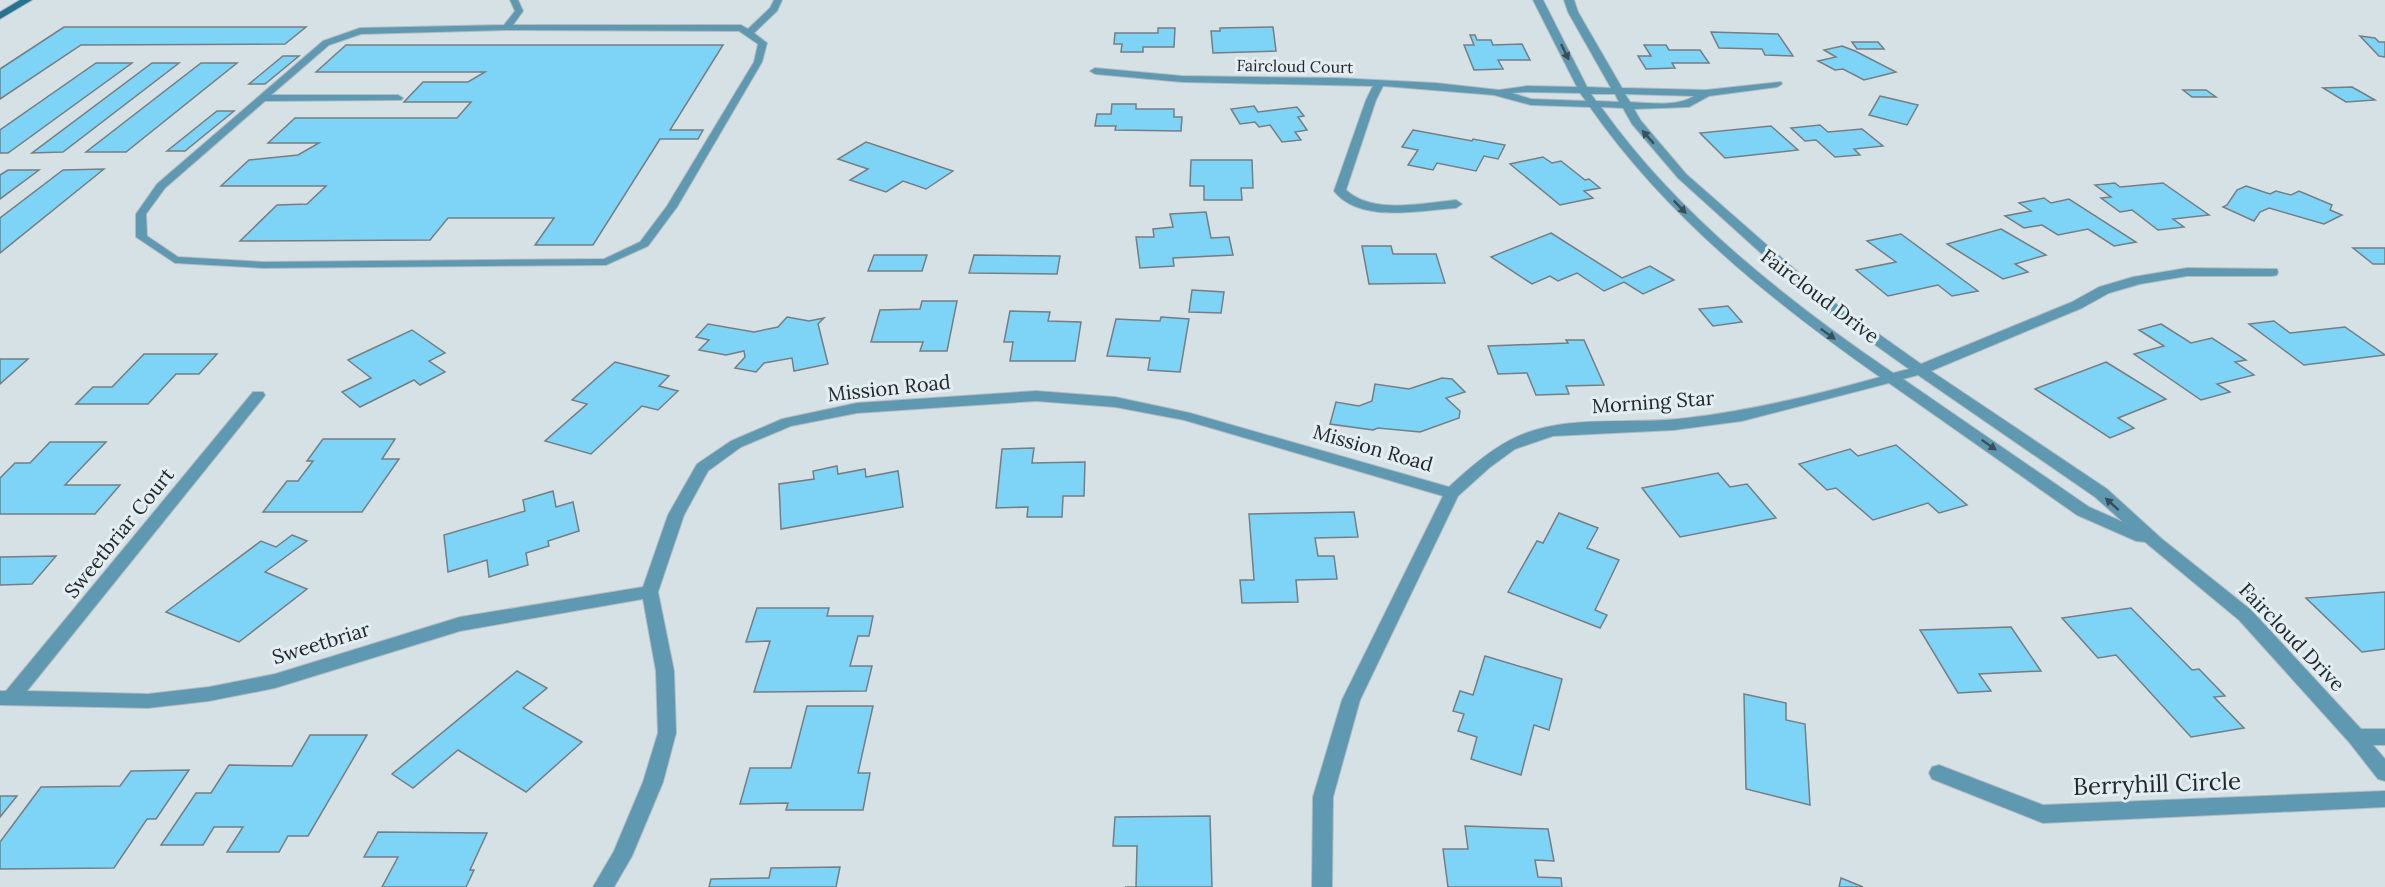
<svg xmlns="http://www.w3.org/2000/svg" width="2385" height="887" font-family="Lora,serif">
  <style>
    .building { fill: #7ed4f7; stroke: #747e83; stroke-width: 1.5 }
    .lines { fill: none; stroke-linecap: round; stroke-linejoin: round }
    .lane-casing { stroke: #b2bcc0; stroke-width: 2 }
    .street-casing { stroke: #b2bcc0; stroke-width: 2 }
    .secondary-casing { stroke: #b2bcc0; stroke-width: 2 }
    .lane { fill: #5f98b1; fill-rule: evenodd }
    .street { fill: #5f98b1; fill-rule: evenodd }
    .secondary { fill: #26738f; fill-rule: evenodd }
    .oneway { fill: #384f59 }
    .labels { text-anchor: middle; stroke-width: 6; stroke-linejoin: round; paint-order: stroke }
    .far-street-label { font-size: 16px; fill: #232729; stroke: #e3eef3 }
    .street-label { font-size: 20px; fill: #232729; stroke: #e3eef3 }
    .near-street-label { font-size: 24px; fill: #232729; stroke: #e3eef3 }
  </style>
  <rect width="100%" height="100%" fill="#d6e1e6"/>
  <g class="building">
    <path d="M64 27H306L285 44 81 45 0 99V69Z"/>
    <path d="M1273 27 1276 51 1213 53 1211 31H1220V28Z"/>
    <path d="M1158 28H1175L1174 47H1143V52H1121L1122 44H1114L1115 33H1158Z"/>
    <path d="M1711 32 1778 34 1793 56 1765 55 1762 49 1719 48Z"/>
    <path d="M1470 35H1475L1477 40H1491L1493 45 1522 44 1530 60H1498L1503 69 1474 70 1464 45H1474Z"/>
    <path d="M2360 36 2375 38 2379 42H2385V57L2379 56Z"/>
    <path d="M1852 42H1878L1884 49H1857Z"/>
    <path d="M346 45H723L670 130H703L698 139H660L593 245H535L554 218H448L430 240 240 241 277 205 307 204 326 186H221L249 160 298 155 319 143H268L295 118H457L471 102H404L423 82H468L485 72H316Z"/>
    <path d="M1644 45H1666L1669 50H1700L1709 63H1672L1675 68 1646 69 1638 56H1651Z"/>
    <path d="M1842 46 1855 51 1896 72 1864 80 1843 69 1835 70 1818 61 1836 57 1824 50Z"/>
    <path d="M283 56H299L265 84H249Z"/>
    <path d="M96 63H132L8 153H0V130Z"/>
    <path d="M152 63H179L63 152 32 153Z"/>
    <path d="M201 63H237L126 152H86Z"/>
    <path d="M2352 87 2375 100 2346 102 2323 88Z"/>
    <path d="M2183 90H2206L2216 97H2192Z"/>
    <path d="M1880 96 1918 105 1907 125 1869 115Z"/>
    <path d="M1112 104H1136V109H1174V117H1182L1181 131 1115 130 1116 126H1095L1097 114H1111Z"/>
    <path d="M1254 106 1258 112 1297 107 1304 116 1298 117 1307 130 1295 132 1301 140 1282 142 1270 125 1259 127 1255 122 1240 124 1231 109Z"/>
    <path d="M217 111H234L185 151H167Z"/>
    <path d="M1820 125 1828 132 1862 129 1883 146 1854 149 1860 155 1835 157 1816 140 1805 141 1791 128Z"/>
    <path d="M1771 126 1798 150 1725 158 1700 133Z"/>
    <path d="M1413 130 1472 141 1473 139 1505 145 1498 159 1484 156 1476 171 1437 163 1433 170 1408 165 1418 150 1402 147Z"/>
    <path d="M866 142 953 171 926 189 903 181 886 192 850 180 868 169 838 159Z"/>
    <path d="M1543 157 1552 163 1561 161 1585 180 1589 179 1600 188 1584 191 1593 198 1560 205 1510 164Z"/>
    <path d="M1191 160H1252L1253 188H1241L1242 200H1204V186H1190Z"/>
    <path d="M104 169 0 253V218L63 170Z"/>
    <path d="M8 170H39L0 199V175Z"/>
    <path d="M2115 183 2120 187 2163 183 2209 215 2173 219 2184 227 2158 230 2132 210 2120 212 2101 198 2111 197 2095 185Z"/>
    <path d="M2246 186 2270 194 2276 191 2291 195 2299 191 2332 205 2330 210 2342 215 2324 224 2269 208 2260 212 2254 221 2223 207 2227 205 2237 190Z"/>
    <path d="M2044 198 2051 203 2069 199 2136 242 2114 246 2088 229 2058 235 2042 225 2024 228 2005 216 2031 211 2019 203Z"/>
    <path d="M1206 212 1211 238 1229 237 1233 255 1173 258 1174 266 1140 268 1136 237H1154L1153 229 1173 227 1170 214Z"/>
    <path d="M2001 229 2046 255 2015 264 2028 272 2003 279 1947 244Z"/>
    <path d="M1551 233 1622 278 1650 266 1674 280 1643 294 1624 282 1604 291 1577 273 1558 281 1550 276 1532 284 1491 257Z"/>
    <path d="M1901 234 1978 291 1952 296 1938 285 1888 296 1856 270 1896 262 1867 241Z"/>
    <path d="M1362 246H1391L1393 254H1436L1445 283 1369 284Z"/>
    <path d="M2353 248H2385V264H2373Z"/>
    <path d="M874 255H927L922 271H868Z"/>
    <path d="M974 255 1060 256 1057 274 969 273Z"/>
    <path d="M1192 290 1224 292 1221 313 1189 312Z"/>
    <path d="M922 301H957L947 351H920L923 342H871L880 310 920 309Z"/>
    <path d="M1728 306 1742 322 1713 326 1699 309Z"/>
    <path d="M1010 311 1050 312 1048 321 1081 322 1075 361H1010L1013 342H1004Z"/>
    <path d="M787 317 809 321 824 318 818 324 828 364 794 371 792 358 764 363 756 372 735 368 745 357 744 351 726 355 699 350 709 340 696 337 708 324 754 332 778 327Z"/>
    <path d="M1161 317 1189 319 1180 372 1148 370 1150 358 1107 356 1116 319 1160 321Z"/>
    <path d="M2274 321 2290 333 2345 327 2385 355 2304 365 2249 324Z"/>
    <path d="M2161 324 2191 343 2212 338 2246 360 2235 362 2254 375 2217 384 2230 392 2201 400 2134 354 2164 346 2139 330Z"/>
    <path d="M412 330 445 353 429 361 445 372 420 385 414 380 360 407 342 392 371 378 348 360Z"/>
    <path d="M1566 340H1584L1604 385 1566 386 1569 394 1536 395 1527 373 1498 374 1488 346 1568 343Z"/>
    <path d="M144 354H217L199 374H176L148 404H76L93 387H112Z"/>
    <path d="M0 359H28L0 384Z"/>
    <path d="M615 362 669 376 659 386 678 391 658 410 642 406 591 454 545 441 587 404 572 400Z"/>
    <path d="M2106 362 2166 399 2118 418 2134 428 2110 438 2035 389Z"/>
    <path d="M1442 378 1452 379 1465 392 1446 398 1460 411 1459 418 1420 432 1378 428 1373 430 1330 424 1336 402 1359 406 1372 401 1375 384 1409 389Z"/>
    <path d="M323 439H395L382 459H399L362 512H263L287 481H298L313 461H307Z"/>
    <path d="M50 442H106L65 485H120L95 514H0V478L15 463H30Z"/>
    <path d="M1896 445 1967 505 1939 513 1928 503 1873 520 1836 488 1827 490 1799 464 1850 449 1858 456Z"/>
    <path d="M1034 448 1032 463 1085 462 1084 496H1063L1062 517H1027L1028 507 996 508 1002 449Z"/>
    <path d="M837 466 838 474 865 469 866 477 898 471 903 507 781 529 779 484 814 479 813 471Z"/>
    <path d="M1718 473 1730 487 1747 484 1776 518 1680 537 1642 488Z"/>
    <path d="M553 491 556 507 573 502 579 531 548 541 549 546 526 553 528 565 489 577 487 560 448 572 444 535 525 511 523 500Z"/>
    <path d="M1354 512 1358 537 1315 538 1318 556H1334L1337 579 1296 580 1298 602 1242 603 1240 580H1254L1249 514Z"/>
    <path d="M1559 513 1598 528 1587 548 1619 560 1595 610 1607 615 1600 628 1508 592 1537 541 1543 543Z"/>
    <path d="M292 535 307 541 265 572 307 589 239 642 166 612 261 541 276 547Z"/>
    <path d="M56 556 32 584 0 585V557Z"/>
    <path d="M2385 592V649L2362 652 2306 598Z"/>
    <path d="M757 608H829L827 616H873L869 636H858L850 666H872L866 691 754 692 770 641 746 642Z"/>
    <path d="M2131 608 2192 670 2199 669 2225 696 2214 697 2244 728 2191 737 2116 655 2098 658 2062 618Z"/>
    <path d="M2011 627 2041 671 1979 674 1991 691 1958 693 1920 630Z"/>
    <path d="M1485 656 1562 679 1549 730 1534 725 1521 775 1471 759 1477 737 1458 731 1464 714 1453 711 1460 691 1473 695Z"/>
    <path d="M517 671 547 688 523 708 582 742 526 792 458 750 413 788 392 774Z"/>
    <path d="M1744 694 1786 703V720L1805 724 1810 805 1746 789Z"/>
    <path d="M807 706H873L858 773H870L863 810H786L788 803 740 804 750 768H791Z"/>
    <path d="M310 735H367L308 836H288L279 852H227L243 827H214L203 845H161L196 793H211L229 765 292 766Z"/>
    <path d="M189 770 156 819H147L114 868 0 869V842L41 787 120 786 131 771Z"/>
    <path d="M0 796H17L0 817Z"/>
    <path d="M1210 816 1212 887H1125H1136L1137 846H1113L1115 817Z"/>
    <path d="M1465 826 1548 829 1554 861 1535 860 1538 877 1561 878 1562 887H1448L1443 849H1468Z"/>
    <path d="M378 832 487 833 470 870H474L466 887H382L398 857H364Z"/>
    <path d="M840 867 836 887H709L711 879 769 878 771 868Z"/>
    <path d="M1841 878 1863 887H1839Z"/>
  </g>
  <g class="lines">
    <g class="lane-casing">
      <path id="lane" d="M510 0H518L523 11 513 25H741L748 29 770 8 774 0H782L777 11 754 33 767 43 762 62 677 207 648 246 606 265 263 268 175 263 136 237V214L157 184 323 41 360 28 504 25 515 11ZM507 30 739 31 758 44 754 62 667 206 640 242 604 259 263 262 178 257 147 236 146 214 165 188 265 101 401 100 403 98 398 95H271L329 45 361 34Z"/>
    </g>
    <g class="street-casing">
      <g id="street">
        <path d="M1533 0H1543L1587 87 1611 88 1568 12 1564 0H1574L1578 12 1622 88 1706 90 1781 82 1782 84 1777 87 1709 96 1689 107 1634 109 1641 121 1686 174 1825 296 1921 364 2072 302 2099 287 2133 277 2187 268 2277 269 2278 272 2277 275 2272 276H2187L2140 284 2109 293 2082 308 1931 371 2107 489 2162 539 2251 610 2361 729H2385V745H2373L2385 759V781L2378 779 2349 742 2239 620 2145 542 2136 541 2077 515 1889 383 1742 421 1674 430 1553 436 1515 449 1489 468 1458 496 1360 700 1333 797 1332 887H1312L1313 797 1342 700 1443 496 1184 420 1115 407 1036 401 857 413 791 426 741 447 708 471 684 515 658 592 674 671 676 733 663 782 632 856 614 887H593L614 851 643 782 658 733 656 671 643 599 460 631 275 688 209 701 148 708 0 705V691H6L253 392H263L265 395 263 398 27 691 148 694 209 687 275 674 460 617 643 587 668 515 697 464 731 441 782 419 857 403 1036 391 1115 397 1190 413 1449 487C1466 471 1483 456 1503 444 1557 411 1627 426 1687 418 1753 410 1816 395 1880 377 1772 301 1666 216 1590 107L1531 105 1494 95 1383 86 1376 100 1346 190C1373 215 1423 203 1456 200L1462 204 1456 208C1419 210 1361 224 1334 191L1366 100 1373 86 1182 82 1095 74 1090 71 1095 68 1182 76 1337 78 1436 83 1499 90 1527 86 1577 87ZM1527 92 1580 93 1586 101 1531 99 1512 93ZM1591 94H1615L1619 102 1596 101ZM1625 94 1694 96C1677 107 1650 103 1630 102ZM1601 107 1623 108 1632 124 1678 178 1815 302 1909 369 1893 373C1786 300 1677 214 1601 107ZM1918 375 2095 497 2123 522 2089 507 1903 379Z"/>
        <path d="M1939 765 2043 805 2385 791V807L2043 823 1932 779 1929 773 1932 767Z"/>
      </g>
    </g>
    <g class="secondary-casing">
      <path id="secondary" d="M20 0H32L0 19V12Z"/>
    </g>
    <use href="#lane" class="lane"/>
    <use href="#street" class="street"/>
    <use href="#secondary" class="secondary"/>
  </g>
  <defs><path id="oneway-solid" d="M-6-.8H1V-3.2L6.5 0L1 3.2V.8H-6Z" transform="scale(1.5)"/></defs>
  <g class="oneway">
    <use href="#oneway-solid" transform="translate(1565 52) rotate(64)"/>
    <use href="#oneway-solid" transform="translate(1648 137) rotate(-131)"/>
    <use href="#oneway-solid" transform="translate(1680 207) rotate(46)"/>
    <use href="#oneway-solid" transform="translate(1828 334) rotate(36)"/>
    <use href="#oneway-solid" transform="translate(1989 445) rotate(35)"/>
    <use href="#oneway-solid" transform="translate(2112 504) rotate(-138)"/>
  </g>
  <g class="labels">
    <g class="far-street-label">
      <text transform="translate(1295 66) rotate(1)" y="6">Faircloud Court</text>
    </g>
    <g class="street-label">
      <text transform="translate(1820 296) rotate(37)" y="7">Faircloud Drive</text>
      <text transform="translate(889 388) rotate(-6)" y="7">Mission Road</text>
      <text transform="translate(1653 402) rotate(-4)" y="7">Morning Star</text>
      <text transform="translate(1373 448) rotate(16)" y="7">Mission Road</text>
      <text transform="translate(119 533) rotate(-51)" y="7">Sweetbriar Court</text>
      <text transform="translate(2292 637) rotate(46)" y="7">Faircloud Drive</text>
      <text transform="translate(321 643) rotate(-17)" y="7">Sweetbriar</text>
    </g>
    <g class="near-street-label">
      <text transform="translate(2157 784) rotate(-2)" y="8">Berryhill Circle</text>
    </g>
  </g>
</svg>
